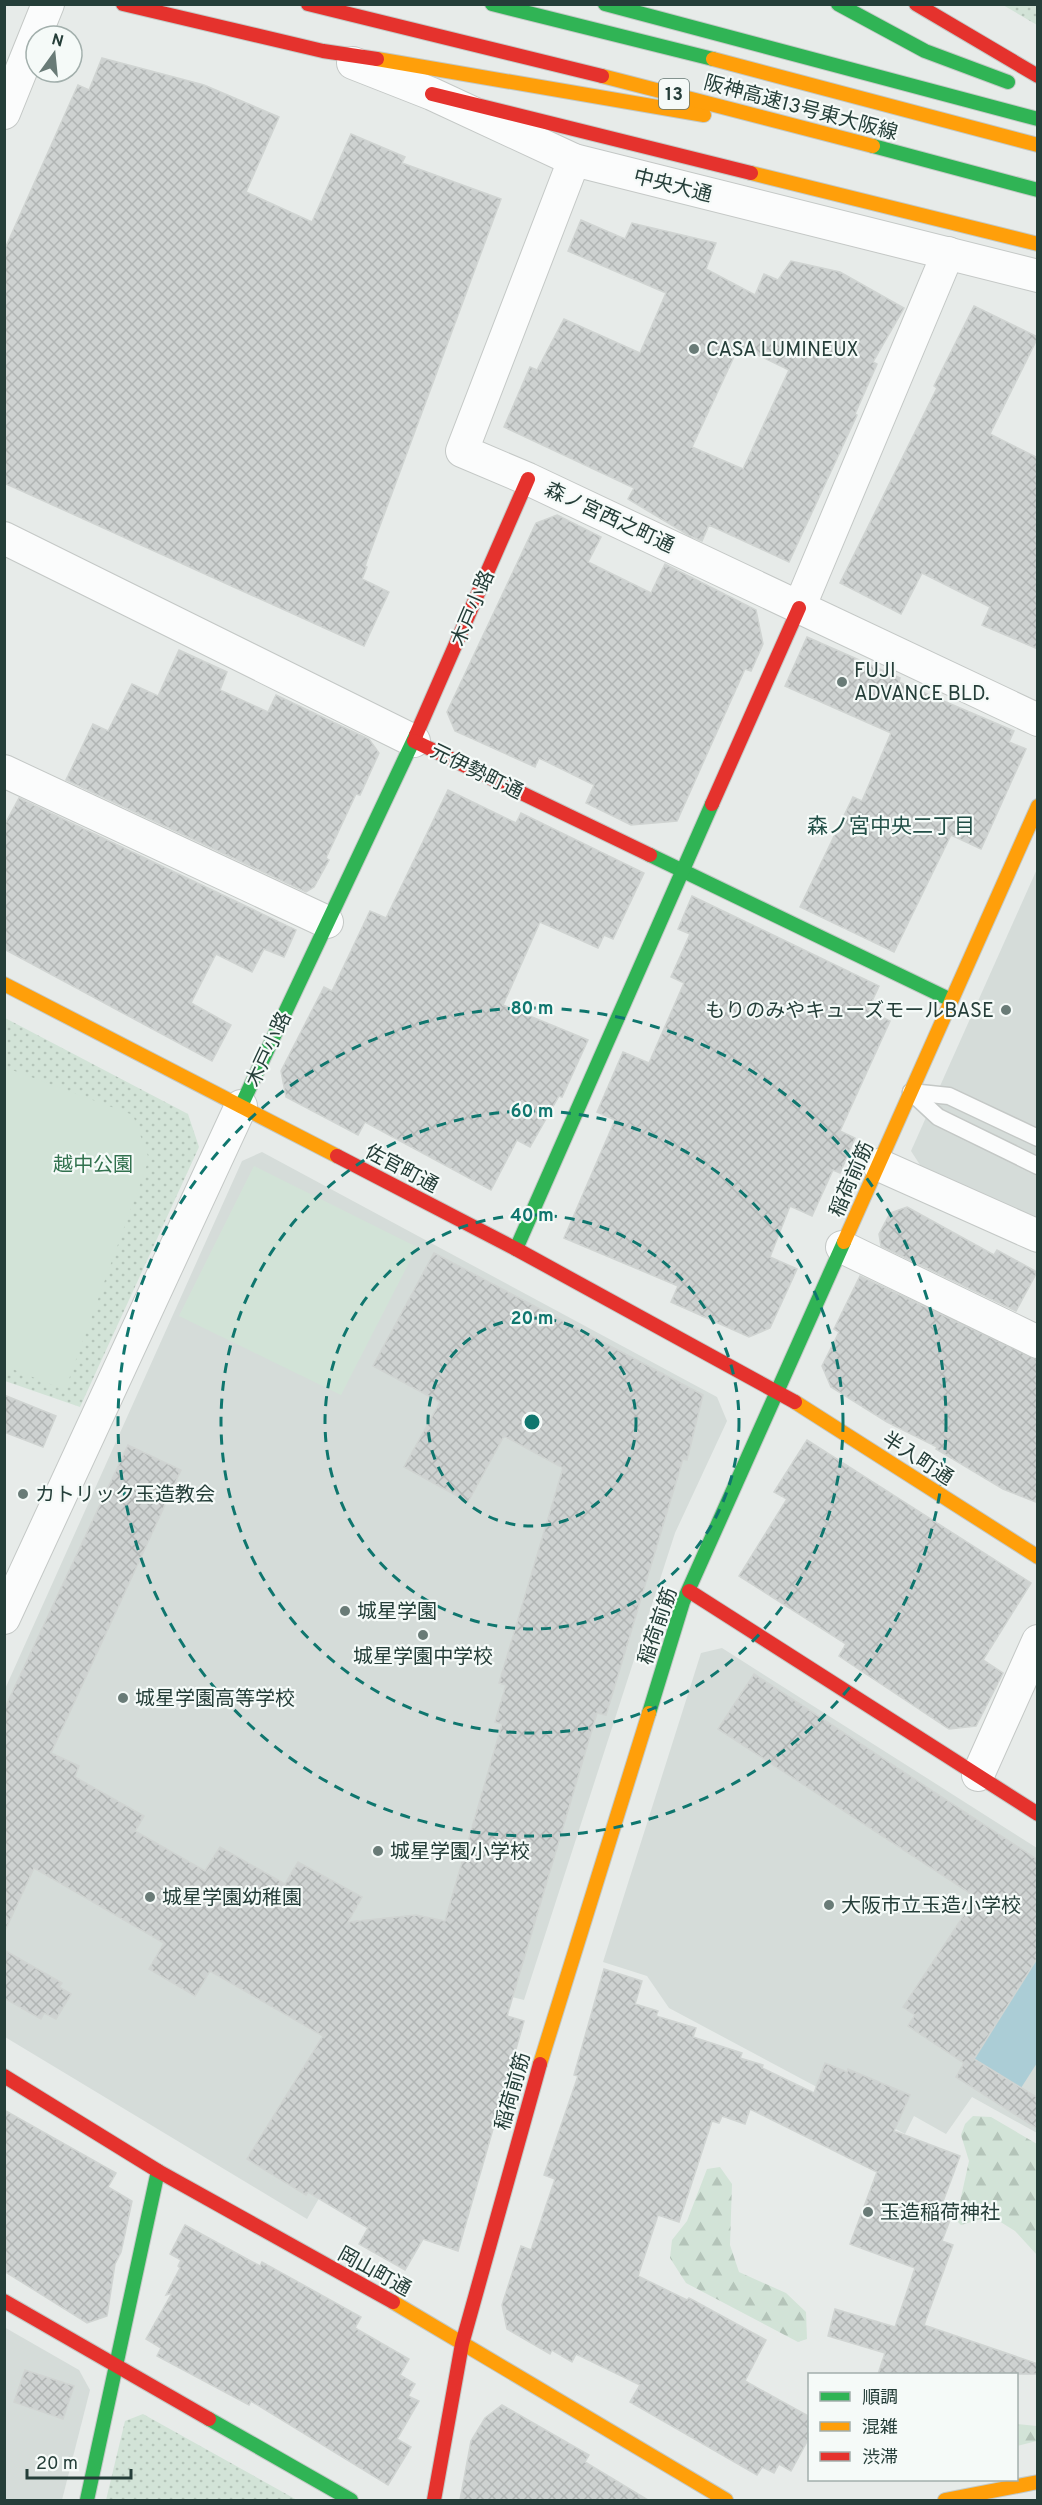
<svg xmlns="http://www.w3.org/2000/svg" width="1042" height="2505" font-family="Overpass,'Noto Sans JP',sans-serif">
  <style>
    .built { fill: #d5dcd9 }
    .forest { fill: url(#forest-firs) }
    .park { fill: url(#park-dots) }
    .garden { fill: #d2e3d7 }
    .water { fill: #abcdd6 }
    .building { fill: url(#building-cross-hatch); stroke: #d0d4d2; stroke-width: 1.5; fill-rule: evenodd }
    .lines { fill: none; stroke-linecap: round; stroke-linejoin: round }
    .lane-casing { stroke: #c4c8c6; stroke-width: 19 }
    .street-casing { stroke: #c4c8c6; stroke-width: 34 }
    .fast-casing { stroke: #c3c9c6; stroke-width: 16 }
    .slow-casing { stroke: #c3c9c6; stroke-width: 16 }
    .jam-casing { stroke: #c3c9c6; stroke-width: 16 }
    .lane { stroke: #fbfcfc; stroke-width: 16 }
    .street { stroke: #fbfcfc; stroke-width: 32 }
    .fast { stroke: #30b455; stroke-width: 14 }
    .slow { stroke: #ff9f0a; stroke-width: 14 }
    .jam { stroke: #e5322d; stroke-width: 14 }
    .ring { fill: none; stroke: #0f766e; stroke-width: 3; stroke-dasharray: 10 8 }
    .poi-dot { fill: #697b77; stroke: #f5faf8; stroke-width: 2 }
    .labels { text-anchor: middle; stroke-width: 4.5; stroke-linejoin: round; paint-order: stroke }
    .shield { fill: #f5faf8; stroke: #637672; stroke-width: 1.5 }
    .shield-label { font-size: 18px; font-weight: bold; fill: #253e39 }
    .street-label { font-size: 20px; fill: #253e39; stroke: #f5faf8 }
    .poi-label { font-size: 20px; fill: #253e39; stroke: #f5faf8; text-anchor: start }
    .park-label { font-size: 20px; fill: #32724f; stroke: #f5faf8 }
    .neighbourhood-label { font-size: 21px; fill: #224f47; stroke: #f5faf8 }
    .centre { fill: #0f766e; stroke: #f5faf8; stroke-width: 3 }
    .ring-label { font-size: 18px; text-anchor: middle; font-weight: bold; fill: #0f766e; stroke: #f5faf8; stroke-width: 4.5; stroke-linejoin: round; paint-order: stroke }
  </style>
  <defs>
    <pattern id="forest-firs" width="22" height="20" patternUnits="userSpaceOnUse" patternTransform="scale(1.5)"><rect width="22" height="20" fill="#d2e3d7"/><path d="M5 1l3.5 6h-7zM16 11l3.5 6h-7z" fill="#b4c4b9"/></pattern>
    <pattern id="park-dots" width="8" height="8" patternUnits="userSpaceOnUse" patternTransform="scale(1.5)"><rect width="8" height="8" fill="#d2e3d7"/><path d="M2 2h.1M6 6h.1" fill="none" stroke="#b4c4b9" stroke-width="1.8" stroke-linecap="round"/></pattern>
    <pattern id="building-cross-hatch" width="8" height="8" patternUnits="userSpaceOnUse" patternTransform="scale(1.5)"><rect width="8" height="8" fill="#ced2d1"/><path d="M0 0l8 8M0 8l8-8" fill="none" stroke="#b1b5b4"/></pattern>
  </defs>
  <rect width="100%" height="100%" fill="#e7ebe9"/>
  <g class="built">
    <path d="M1037 869V1221L922 1168 911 1151Z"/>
    <path d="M262 1152 717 1397 727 1421 675 1533 524 2000 446 1981 307 2219 5 2037V1689L242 1161Z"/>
    <path d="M722 1648 1037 1848V2133L972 2097 946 2134 914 2116 905 2134 669 2008 647 1976 603 1962 701 1653Z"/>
    <path d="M4 2327 79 2370 90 2390 62 2500H5Z"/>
  </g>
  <g class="forest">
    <path d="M973 2116 991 2117 1037 2144V2255L1015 2231 991 2216 961 2225 956 2220 969 2161 961 2135 965 2124Z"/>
    <path d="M720 2167 732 2184 730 2245 739 2272 786 2293 806 2312 807 2339 798 2342 686 2283 670 2258 672 2240 687 2221 707 2169Z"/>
    <path d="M1017 2424 1037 2426V2441L1017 2446Z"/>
  </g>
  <g class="park">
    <path d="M1003 5H1037V25Z"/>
    <path d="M5 1018 188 1114 199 1147 80 1407 5 1381Z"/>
    <path d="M143 2414 297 2500H106L125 2421Z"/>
  </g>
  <g class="garden">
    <path d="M4 1067 133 1115 149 1159 65 1390 5 1366Z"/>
    <path d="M254 1166 417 1247 341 1395 179 1316Z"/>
  </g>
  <path class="water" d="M1037 1957V2063L1021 2088 974 2059Z"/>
  <g class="building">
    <path d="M102 58 204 85 279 117 246 192 312 222 351 134 405 157 402 163 501 199 365 566 367 567 362 579 389 592 364 646 4 483V251L78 85 89 90Z"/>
    <path d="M581 220 625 239 632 223 716 243 706 269 755 295 764 274 778 280 791 261 840 272 904 308 873 362 877 364 855 414 857 415 789 562 709 525 702 541 690 536 628 499 634 488 504 427 530 367 537 370 564 319 640 353 666 293 568 251ZM739 346 789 370 743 469 692 447Z"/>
    <path d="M974 306 1038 337 990 434 1038 458V649L982 625 990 607 922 573 901 614 840 583 937 388 934 386Z"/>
    <path d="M557 515 601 537 588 562 651 593 665 564 756 610 763 644 751 671 745 669 677 821 631 825 586 803 594 785 539 758 535 767 455 731 447 712 536 523Z"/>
    <path d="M807 637 900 678 899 682 1014 731 1009 742 1026 749 981 849 951 835 894 952 800 907 853 797 862 801 891 733 785 686Z"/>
    <path d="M179 650 227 672 220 690 268 712 276 695 369 739 379 753 360 795 356 794 326 858 329 860 314 887 306 892 66 780 93 724 108 731 132 684 158 696Z"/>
    <path d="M448 790 516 823 521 813 644 873 613 939 604 935 598 948 540 922 503 1005 588 1040 562 1097 559 1096 530 1147 517 1140 491 1190 365 1122 358 1135 286 1097 281 1071 324 987 332 991 370 911 386 918Z"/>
    <path d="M19 798 296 930 284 957 264 949 252 972 216 954 191 1003 231 1025 212 1061 4 949V826Z"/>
    <path d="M692 896 879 986 868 1010 890 1021 840 1131 855 1138 840 1173 833 1170 812 1216 790 1206 770 1257 797 1269 770 1328 749 1337 671 1302 678 1286 564 1238 615 1120 597 1112 623 1052 649 1063 684 983 671 977 690 934 678 929Z"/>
    <path d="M907 1207 994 1255 997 1250 1037 1272 1016 1311 881 1246 879 1234 890 1213Z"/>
    <path d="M434 1253 703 1395 687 1460 683 1459 606 1715 597 1713 507 2016 524 2021 458 2251 423 2239 405 2270 359 2244 368 2228 308 2192 306 2195 247 2159 323 2036 210 1971 195 1996 149 1969 164 1943 34 1868 4 1933V1710L128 1445 181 1470 51 1753 79 1766 75 1777 144 1816 135 1831 205 1871 220 1847 285 1884 298 1862 362 1897 348 1922 416 1915 445 1921 502 1724 495 1722 506 1685 499 1683 563 1468 504 1436 468 1502 404 1467 440 1402 373 1366Z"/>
    <path d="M860 1276 1038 1360V1503L1003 1489 936 1449 937 1447 887 1422 831 1387 822 1366 839 1332 834 1329Z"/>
    <path d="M4 1395 56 1416 43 1447 4 1432Z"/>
    <path d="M807 1440 1031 1583 983 1660 1003 1673 976 1726 949 1729 839 1656 846 1644 739 1576 787 1499 774 1492Z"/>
    <path d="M754 1674 1038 1860V1957L974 2059 1038 2098V2129L956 2077 964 2063 908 2026 915 2015 903 2007 976 1897 718 1729Z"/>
    <path d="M4 1950 62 1983 59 1987 71 1994 56 2019 44 2013 41 2019 4 1998Z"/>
    <path d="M604 1969 642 1981 635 2004 658 2011 656 2016 696 2028 693 2037 742 2053 740 2058 763 2065 762 2068 814 2093 825 2063 847 2072 848 2069 910 2095 894 2131 960 2156 938 2215 950 2220 942 2241 953 2245 924 2325 1038 2364V2374H878L885 2353 828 2336 835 2309 895 2327 915 2268 850 2244 877 2172 750 2109 745 2124 722 2116 719 2123 712 2121 679 2222 658 2215 638 2276 687 2300 689 2298 766 2340 745 2381 810 2417V2436L791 2471 779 2464 774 2473 762 2467 757 2475 630 2402 640 2385 576 2354 572 2362 552 2350 550 2354 507 2329 502 2305 521 2246 531 2250 555 2179 544 2175 578 2076 574 2075Z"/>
    <path d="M4 2110 116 2173 108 2187 132 2201 121 2252 115 2264 107 2316 87 2323 4 2271Z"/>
    <path d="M185 2225 260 2266 262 2262 361 2317 355 2328 409 2359 400 2375 415 2384 408 2396 419 2401 397 2439 411 2447 388 2485 251 2401 249 2405 157 2356 161 2348 146 2339 172 2293 166 2295 180 2268 178 2266 181 2260 170 2254Z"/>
    <path d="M25 2370 74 2386 63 2419 14 2402Z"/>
    <path d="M502 2405 589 2455 585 2462 648 2500H460L471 2441 485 2418Z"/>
  </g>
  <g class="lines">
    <g class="lane-casing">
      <g id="lane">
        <path d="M911 1092 938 1117 1038 1166"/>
        <path d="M911 1092 949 1096 1038 1138"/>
      </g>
    </g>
    <g class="street-casing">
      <g id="street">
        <path d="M353 63 432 94 574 160 1038 276"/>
        <path d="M4 113 48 4"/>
        <path d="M574 160 462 451 528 479 1038 720"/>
        <path d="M4 538 414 741"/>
        <path d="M799 608 948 253"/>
        <path d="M4 771 327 922"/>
        <path d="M879 1165 1038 1236"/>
        <path d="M842 1247 1038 1342"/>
        <path d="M4 1618 241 1106"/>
        <path d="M978 1775 1038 1641"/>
      </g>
    </g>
    <g class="fast-casing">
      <g id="fast">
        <path d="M492 4 713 59"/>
        <path d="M605 4 1038 119"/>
        <path d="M838 4 925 51 1008 82"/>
        <path d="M873 146 1038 190"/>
        <path d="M650 855 951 1000"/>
        <path d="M241 1106 416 735"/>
        <path d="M516 1249 712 804"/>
        <path d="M649 1713 683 1602 844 1242"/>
        <path d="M209 2419 351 2500"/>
        <path d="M87 2500 158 2171"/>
      </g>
    </g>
    <g class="slow-casing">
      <g id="slow">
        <path d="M377 59 704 115"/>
        <path d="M713 59 1038 145"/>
        <path d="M602 76 873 146"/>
        <path d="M751 173 1038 244"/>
        <path d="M4 984 337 1156"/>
        <path d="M844 1242 1038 806"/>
        <path d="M795 1402 1038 1557"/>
        <path d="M540 2064 649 1713"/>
        <path d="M393 2302 726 2500"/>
        <path d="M945 2500 1038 2482"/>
      </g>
    </g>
    <g class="jam-casing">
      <g id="jam">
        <path d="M123 4 323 51 377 59"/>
        <path d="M308 4 602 76"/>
        <path d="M916 4 1038 76"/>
        <path d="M432 94 751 173"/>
        <path d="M416 735 528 479"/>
        <path d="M414 741 650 855"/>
        <path d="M712 804 799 608"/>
        <path d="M337 1156 516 1249 795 1402"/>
        <path d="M689 1591 1038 1814"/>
        <path d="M4 2076 158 2171 393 2302"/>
        <path d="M4 2301 209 2419"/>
        <path d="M434 2500 462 2344 540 2064"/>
      </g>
    </g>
    <use href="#lane" class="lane"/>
    <use href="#street" class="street"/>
    <use href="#fast" class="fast"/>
    <use href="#slow" class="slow"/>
    <use href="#jam" class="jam"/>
  </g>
  <g class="ring">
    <circle cx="532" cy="1422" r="104"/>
    <circle cx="532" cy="1422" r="207"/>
    <circle cx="532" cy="1422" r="311"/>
    <circle cx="532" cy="1422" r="414"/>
  </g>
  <g class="poi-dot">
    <circle cx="694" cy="349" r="6"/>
    <circle cx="842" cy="682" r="6"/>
    <circle cx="1006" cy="1010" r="6"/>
    <circle cx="23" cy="1494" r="6"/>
    <circle cx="345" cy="1611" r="6"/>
    <circle cx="423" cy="1635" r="6"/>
    <circle cx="123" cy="1698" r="6"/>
    <circle cx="378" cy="1851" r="6"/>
    <circle cx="150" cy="1897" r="6"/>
    <circle cx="829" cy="1905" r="6"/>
    <circle cx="868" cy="2212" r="6"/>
  </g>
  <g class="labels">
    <rect class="shield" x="659" y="79" width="30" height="30" rx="4.5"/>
    <g class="shield-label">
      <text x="674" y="100">13</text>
    </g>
    <g class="street-label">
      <text transform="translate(801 107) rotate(15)" y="7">阪神高速13号東大阪線</text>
      <text transform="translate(673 185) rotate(14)" y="7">中央大通</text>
      <text transform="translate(610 517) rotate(25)" y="7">森ノ宮西之町通</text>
      <text transform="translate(472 608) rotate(-67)" y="7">木戸小路</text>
      <text transform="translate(477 771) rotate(26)" y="7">元伊勢町通</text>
      <text transform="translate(268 1049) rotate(-65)" y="7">木戸小路</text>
      <text transform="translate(402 1168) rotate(28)" y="7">佐官町通</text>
      <text transform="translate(851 1179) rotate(-66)" y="7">稲荷前筋</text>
      <text transform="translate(918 1458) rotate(33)" y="7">半入町通</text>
      <text transform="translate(657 1626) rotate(-71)" y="7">稲荷前筋</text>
      <text transform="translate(512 2091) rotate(-74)" y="7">稲荷前筋</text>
      <text transform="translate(375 2271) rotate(29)" y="7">岡山町通</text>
    </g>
    <g class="poi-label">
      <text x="706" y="356">CASA LUMINEUX</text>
      <text x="854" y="677">FUJI<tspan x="854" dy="23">ADVANCE BLD.</tspan></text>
      <text x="994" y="1017" text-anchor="end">もりのみやキューズモールBASE</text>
      <text x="35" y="1501">カトリック玉造教会</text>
      <text x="357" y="1618">城星学園</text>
      <text x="423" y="1663" text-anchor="middle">城星学園中学校</text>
      <text x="135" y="1705">城星学園高等学校</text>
      <text x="390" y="1858">城星学園小学校</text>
      <text x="162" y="1904">城星学園幼稚園</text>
      <text x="841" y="1912">大阪市立玉造小学校</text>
      <text x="880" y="2219">玉造稲荷神社</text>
    </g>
    <g class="park-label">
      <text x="93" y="1171">越中公園</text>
    </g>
    <g class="neighbourhood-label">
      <text x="891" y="833">森ノ宮中央二丁目</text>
    </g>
  </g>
  <circle cx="532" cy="1422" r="9" class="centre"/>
  <g class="ring-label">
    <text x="532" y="1014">80 m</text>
    <text x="532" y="1117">60 m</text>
    <text x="532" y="1221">40 m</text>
    <text x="532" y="1324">20 m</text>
  </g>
  <rect width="1042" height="2505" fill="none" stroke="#253e39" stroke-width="12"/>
  <rect x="808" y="2373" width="210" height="108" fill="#f5faf8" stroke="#a2afac" stroke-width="1.5"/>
  <rect x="820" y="2392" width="30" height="9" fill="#30b455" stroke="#a2afac" stroke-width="1.5"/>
  <text x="862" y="2403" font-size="18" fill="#253e39">順調</text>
  <rect x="820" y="2422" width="30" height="9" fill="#ff9f0a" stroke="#a2afac" stroke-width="1.5"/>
  <text x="862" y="2433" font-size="18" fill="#253e39">混雑</text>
  <rect x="820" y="2452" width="30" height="9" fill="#e5322d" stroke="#a2afac" stroke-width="1.5"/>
  <text x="862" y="2463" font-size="18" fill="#253e39">渋滞</text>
  <g transform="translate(54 54) rotate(15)"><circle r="28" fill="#f5faf8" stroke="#a2afac" stroke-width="1.5"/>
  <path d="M0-4.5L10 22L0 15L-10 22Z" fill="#697b77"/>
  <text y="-9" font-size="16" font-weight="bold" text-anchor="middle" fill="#253e39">N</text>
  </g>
  <path d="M27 2469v9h104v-9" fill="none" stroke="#253e39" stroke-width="3"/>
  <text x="36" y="2469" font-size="18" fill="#253e39" stroke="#f5faf8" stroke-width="4.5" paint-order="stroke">20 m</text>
</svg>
